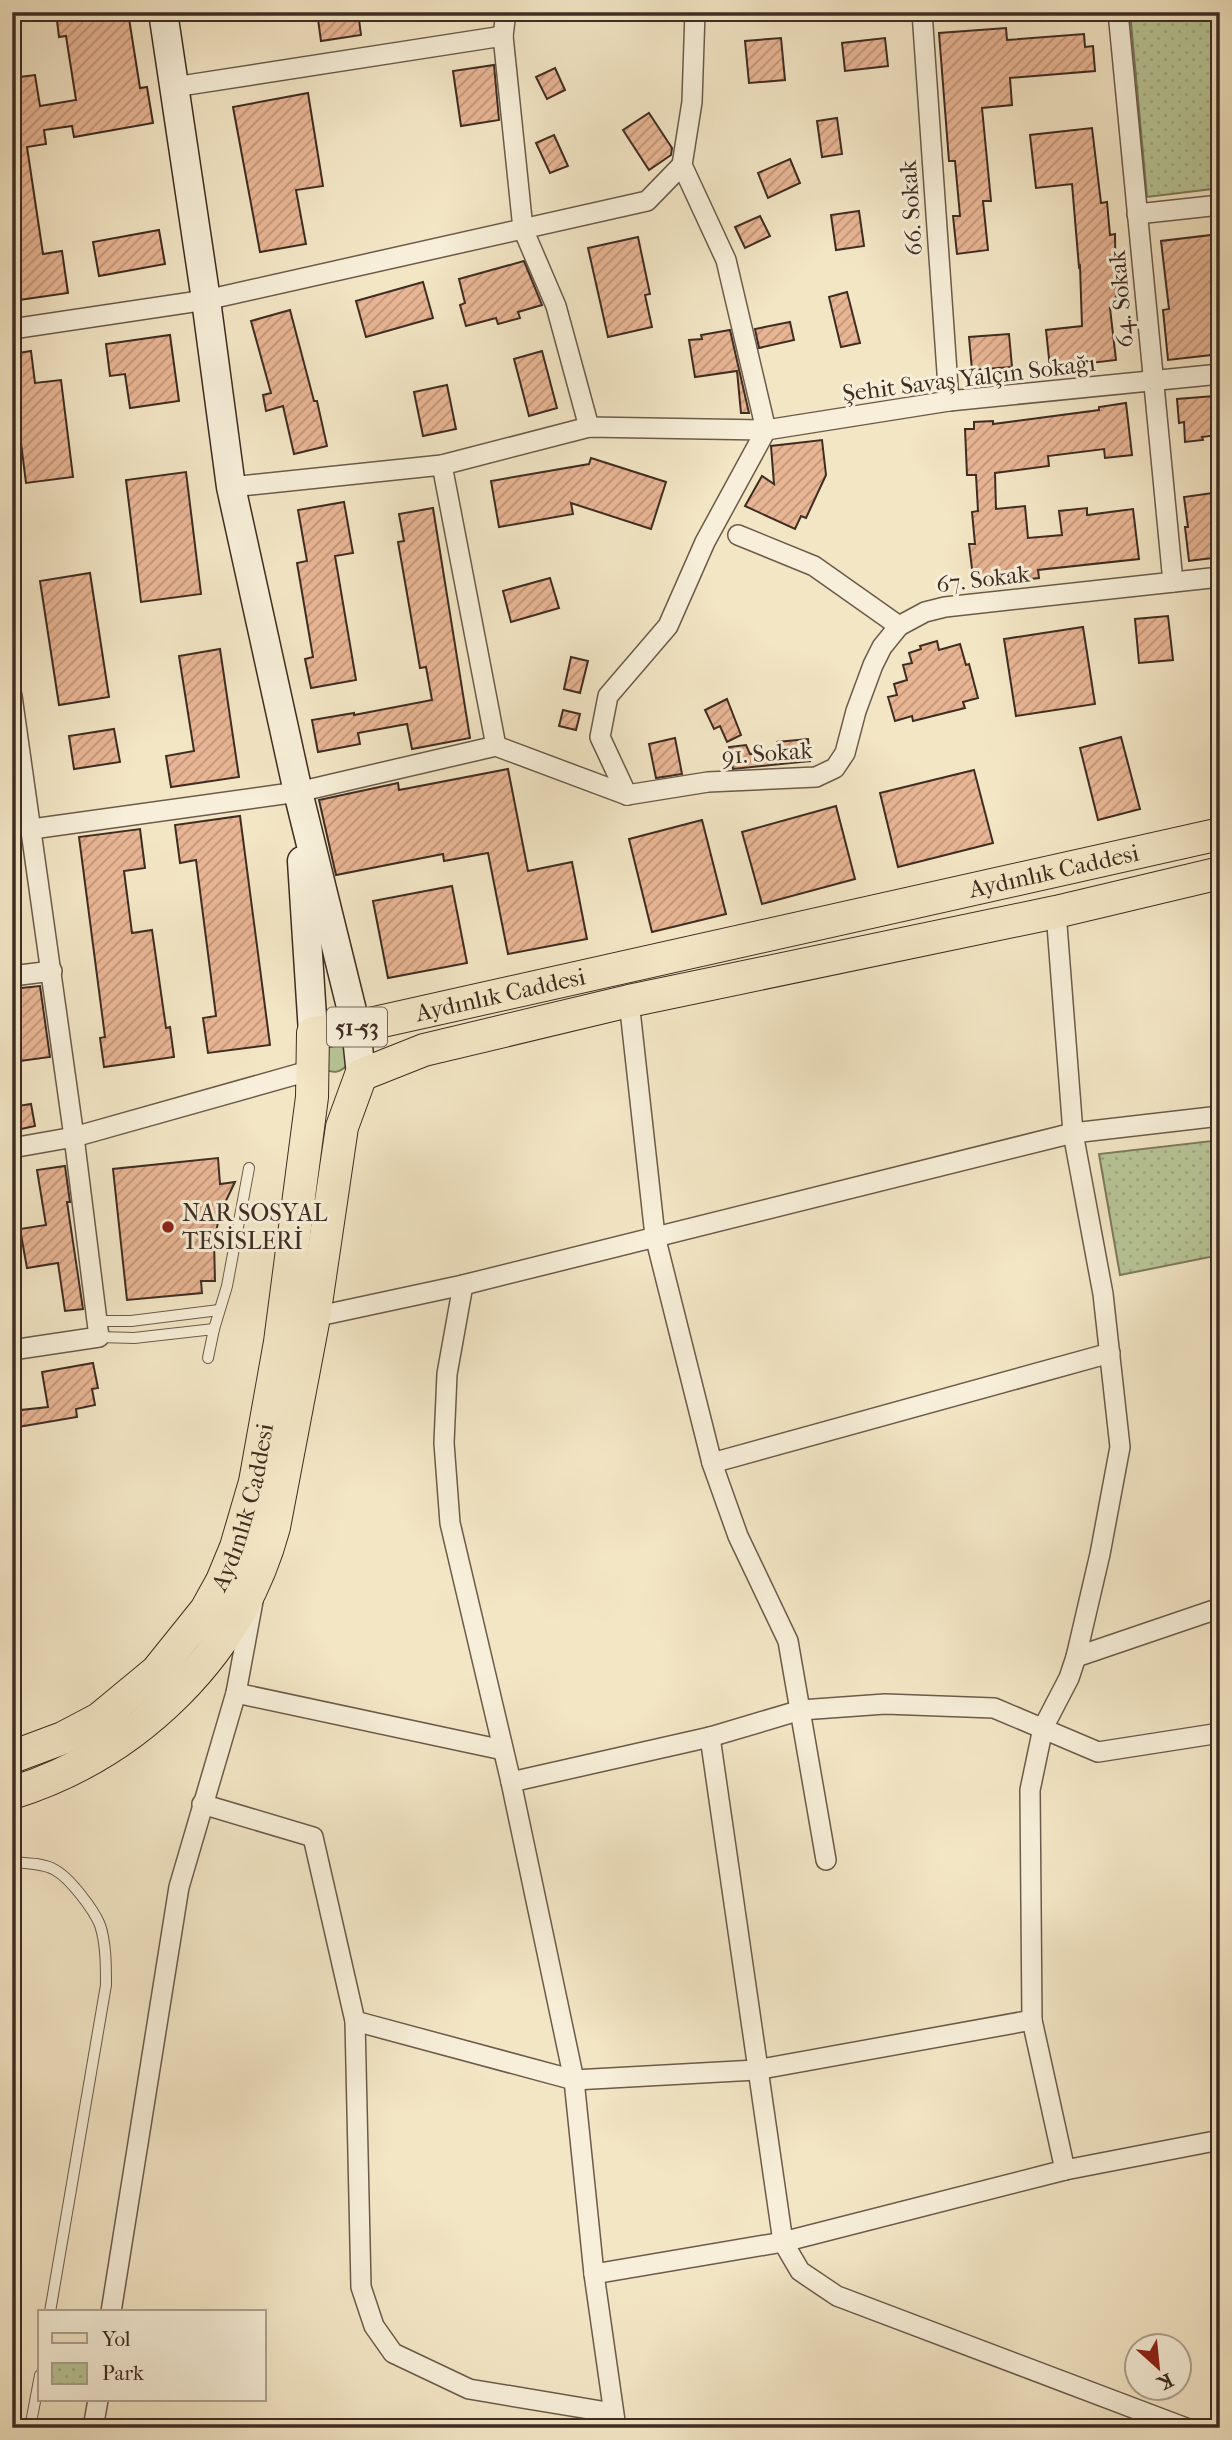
<svg xmlns="http://www.w3.org/2000/svg" width="1232" height="2440" font-family="'IM FELL French Canon',serif">
  <style>
    .green { fill: #b8c697; stroke: #7c795c; stroke-width: 2 }
    .park { fill: url(#park-dots); stroke: #7c795c; stroke-width: 2 }
    .building { fill: url(#building-hatch); stroke: #3f2c22; stroke-width: 2 }
    .lines { fill: none; stroke-linecap: round; stroke-linejoin: round }
    .lane-casing { stroke: #6c5a4b; stroke-width: 12 }
    .street-casing { stroke: #6c5a4b; stroke-width: 22 }
    .secondary-casing { stroke: #3f2c22; stroke-width: 31 }
    .primary-casing { stroke: #3f2c22; stroke-width: 34 }
    .lane { stroke: #f7efd9; stroke-width: 10 }
    .street { stroke: #f7efd9; stroke-width: 19 }
    .secondary { stroke: #f7efd9; stroke-width: 28 }
    .primary { stroke: #f3e6c5; stroke-width: 32 }
    .poi-dot { fill: #8f2418; stroke: #f7efd9; stroke-width: 2.5 }
    .labels { text-anchor: middle; stroke-width: 6; stroke-linejoin: round; paint-order: stroke }
    .shield { fill: #f7efd9; stroke: #766659; stroke-width: 2 }
    .shield-label { font-size: 23px; font-weight: bold; fill: #3f2c22 }
    .street-label { font-size: 24px; fill: #3f2c22; stroke: #f7efd9 }
    .poi-label { font-size: 24px; fill: #3f2c22; stroke: #f7efd9; text-anchor: start }
  </style>
  <defs>
    <pattern id="park-dots" width="8" height="8" patternUnits="userSpaceOnUse" patternTransform="scale(1.75)"><rect width="8" height="8" fill="#b8c697"/><path d="M2 2h.1M6 6h.1" fill="none" stroke="#9faa82" stroke-width="1.8" stroke-linecap="round"/></pattern>
    <pattern id="building-hatch" width="6" height="6" patternUnits="userSpaceOnUse" patternTransform="scale(1.75)"><rect width="6" height="6" fill="#e9b695"/><path d="M-1 1l2-2M0 6l6-6M5 7l2-2" fill="none" stroke="#be9479"/></pattern>
  </defs>
  <rect width="100%" height="100%" fill="#f3e6c5"/>
  <filter id="stains"><feTurbulence type="fractalNoise" baseFrequency=".00286" numOctaves="4"/><feColorMatrix values="0 0 0 0 .2 0 0 0 0 .09 0 0 0 0 .02 0 0 0 .5 -.17"/></filter>
  <radialGradient id="worn" r=".72"><stop offset=".6" stop-color="#630" stop-opacity="0"/><stop offset="1" stop-color="#630" stop-opacity=".3"/></radialGradient>
  <path class="green" d="M341 1043 345 1046 347 1065C341 1072 333 1074 325 1069L323 1047Z"/>
  <g class="park">
    <path d="M1130 12H1220V188L1147 197Z"/>
    <path d="M1220 1140V1255L1120 1275 1099 1154Z"/>
  </g>
  <g class="building">
    <path d="M56 12H128L140 88 147 87 153 123 74 137 72 126 44 130 46 144 27 147 43 254 62 251 68 293 12 301V78L35 75 40 106 76 100 66 36 59 37Z"/>
    <path d="M317 12H358L361 35 321 41Z"/>
    <path d="M1006 28 1007 40 1084 34 1085 47 1093 46 1095 71 1010 78 1012 105 982 108 991 201H983L988 250 957 254 953 216H960L955 161H949L939 33Z"/>
    <path d="M781 38 785 80 749 83 745 41Z"/>
    <path d="M885 38 888 66 845 71 842 43Z"/>
    <path d="M494 65 499 120 461 126 453 71Z"/>
    <path d="M555 68 565 90 547 99 536 77Z"/>
    <path d="M308 93 323 186 296 190 306 244 260 252 233 107Z"/>
    <path d="M649 113 672 148 671 155 649 170 623 130Z"/>
    <path d="M837 118 842 154 822 157 817 121Z"/>
    <path d="M1092 128 1101 203 1107 202 1110 235 1115 234 1116 308H1110L1116 360 1050 368 1046 330 1082 326 1080 266 1079 267 1072 184 1036 188 1030 135Z"/>
    <path d="M554 135 568 166 550 173 536 143Z"/>
    <path d="M790 159 800 183 768 198 758 173Z"/>
    <path d="M859 211 864 246 836 250 831 215Z"/>
    <path d="M760 216 770 236 745 248 735 227Z"/>
    <path d="M159 230 165 264 99 276 93 242Z"/>
    <path d="M1220 234V354L1168 360 1163 310 1169 309 1161 241Z"/>
    <path d="M638 237 650 294 645 295 652 327 608 337 588 248Z"/>
    <path d="M524 261 542 305 518 312 520 318 498 324 496 318 466 326 460 305 465 303 459 279Z"/>
    <path d="M423 282 433 318 366 337 356 301Z"/>
    <path d="M847 292 860 343 841 347 829 297Z"/>
    <path d="M290 310 314 401H317L327 446 294 454 283 406 266 411 263 395 271 393 251 321Z"/>
    <path d="M790 322 794 340 759 348 755 329Z"/>
    <path d="M730 330 749 413H741L737 371 695 377 689 340 702 339 701 335Z"/>
    <path d="M1009 334 1012 367 972 370 969 337Z"/>
    <path d="M170 335 179 401 130 408 125 374 110 376 106 344Z"/>
    <path d="M31 351 35 383 61 380 73 477 26 483 12 371V354Z"/>
    <path d="M542 351 557 408 529 416 514 359Z"/>
    <path d="M447 385 456 429 423 436 414 392Z"/>
    <path d="M1214 396 1217 435 1202 437 1203 440 1185 442 1184 422 1179 423 1177 399Z"/>
    <path d="M1126 403 1132 455 1105 458 1104 449 1048 456 1049 466 995 473 996 509 1025 506 1028 538 1062 535 1059 511 1087 508V515L1133 509 1139 559 1038 570 1039 578 974 585 969 544H975L972 512 978 511 976 475H967L965 429H974V422L993 421V424L1099 410V407Z"/>
    <path d="M822 440 826 475 806 518 801 516 795 529 745 506 762 476 774 484 771 446Z"/>
    <path d="M591 458 666 482 651 529 571 503 573 514 499 527 491 481 589 464Z"/>
    <path d="M186 472 201 594 141 602 126 480Z"/>
    <path d="M1220 492V557L1189 561 1185 527H1188L1184 497Z"/>
    <path d="M344 502 353 553 335 556 356 680 311 688 305 659 313 657 297 563 307 561 298 510Z"/>
    <path d="M433 508 470 738 412 749 407 724 358 733 360 744 318 752 312 720 354 713V715L432 700 426 667 420 668 398 542 404 541 399 514Z"/>
    <path d="M90 573 109 697 59 705 40 581Z"/>
    <path d="M550 578 559 608 511 622 503 591Z"/>
    <path d="M1168 616 1173 660 1139 663 1135 619Z"/>
    <path d="M1083 627 1095 704 1016 716 1004 639Z"/>
    <path d="M937 641 939 650 960 644 966 665 969 664 978 698 963 702 965 708 913 721 912 716 895 721 888 697 897 695 894 684 907 680 903 665 912 663 909 653 921 649 920 646Z"/>
    <path d="M220 649 239 777 171 787 166 756 194 751 179 656Z"/>
    <path d="M571 657 588 661 580 693 564 689Z"/>
    <path d="M727 699 741 735 727 742 720 726 714 729 705 710Z"/>
    <path d="M563 710 580 714 576 730 559 726Z"/>
    <path d="M114 729 120 762 74 769 69 736Z"/>
    <path d="M1121 737 1140 809 1098 820 1080 748Z"/>
    <path d="M675 738 682 774 656 778 649 744Z"/>
    <path d="M808 739 810 761 733 769 729 747 746 745 750 754 777 749V742Z"/>
    <path d="M508 769 528 871 572 862 587 939 508 954 488 853 444 861 443 854 336 875 319 800 398 783 399 790Z"/>
    <path d="M974 770 993 843 898 867 880 793Z"/>
    <path d="M836 806 855 879 762 904 742 832Z"/>
    <path d="M240 816 270 1045 208 1053 203 1018 216 1016 196 860 180 863 175 825Z"/>
    <path d="M702 820 726 914 652 932 629 839Z"/>
    <path d="M140 829 145 868 124 871 132 933 152 930 166 1028 170 1027 174 1057 104 1067 100 1038 105 1037 79 837Z"/>
    <path d="M452 886 467 963 388 978 373 901Z"/>
    <path d="M40 986 50 1057 12 1062V989Z"/>
    <path d="M31 1104 35 1126 12 1131V1107Z"/>
    <path d="M218 1158 220 1184 235 1182 220 1213 214 1241 215 1281H201L202 1293 127 1300 113 1169Z"/>
    <path d="M65 1166 70 1202H67L83 1309 65 1311 58 1263 27 1268 20 1229 46 1225 37 1170Z"/>
    <path d="M93 1363 98 1388 92 1389 95 1405 76 1409 77 1417 12 1428V1411L48 1407 42 1372Z"/>
  </g>
  <g class="lines">
    <g class="lane-casing">
      <g id="lane">
        <path d="M97 1321H131L219 1310"/>
        <path d="M214 1329 227 1286 249 1168"/>
        <path d="M99 1337 134 1338 214 1329 208 1358"/>
        <path d="M12 1862C25 1863 44 1863 55 1870 70 1878 94 1910 100 1925 106 1943 106 1966 106 1985L50 2312"/>
        <path d="M30 2428 40 2375"/>
      </g>
    </g>
    <g class="street-casing">
      <g id="street">
        <path d="M922 12 949 401"/>
        <path d="M1118 12 1173 582"/>
        <path d="M503 36 506 12"/>
        <path d="M174 87 503 36 523 229 556 306 589 427"/>
        <path d="M1137 214 1220 205"/>
        <path d="M12 329 206 300 647 201 682 165"/>
        <path d="M442 465 589 427 766 430 949 401 1220 374"/>
        <path d="M231 487 442 465 496 746"/>
        <path d="M738 535 814 566 899 626 925 612 945 607 1220 577"/>
        <path d="M12 696 74 1137 99 1337 12 1350"/>
        <path d="M627 795 600 737 608 696 668 626 705 542 766 430 726 260 682 165 692 102 695 12"/>
        <path d="M627 795 708 782 816 777 835 768 845 753 856 711 873 665 882 647 899 626"/>
        <path d="M32 829 298 792 496 746 627 795"/>
        <path d="M1056 912 1073 1133 1103 1294 1120 1447 1100 1554 1076 1657 1069 1678 1043 1728 1030 1790 1032 2020 1065 2170"/>
        <path d="M12 976 52 971"/>
        <path d="M629 1001 655 1236 712 1463 738 1536 788 1641 826 1860"/>
        <path d="M12 1148 74 1137 312 1070"/>
        <path d="M463 1285 447 1374 444 1443 450 1523 511 1782 574 2080 594 2274 616 2428"/>
        <path d="M314 1317 463 1285 1073 1133 1220 1116"/>
        <path d="M712 1463 1110 1353"/>
        <path d="M1076 1657 1220 1608"/>
        <path d="M236 1693 503 1750"/>
        <path d="M710 1737 783 2242 800 2271 837 2296 1186 2428"/>
        <path d="M511 1782 710 1737 801 1710 885 1704 994 1708 1098 1752 1220 1733"/>
        <path d="M202 1804 313 1837 355 2021 361 2287 374 2326 393 2353 469 2389 613 2413"/>
        <path d="M355 2021 574 2080 756 2070 1032 2020"/>
        <path d="M594 2274 783 2242 1065 2170 1220 2140"/>
        <path d="M111 2312 179 1887 236 1693 253 1601"/>
        <path d="M93 2428 98 2400"/>
      </g>
    </g>
    <g class="secondary-casing">
      <g id="secondary">
        <path d="M163 12 206 300 231 487 298 792 356 1027 361 1075"/>
        <path d="M302 861 313 1033"/>
      </g>
    </g>
    <g class="primary-casing">
      <g id="primary">
        <path id="s1" d="M12 1757 63 1738 99 1719 157 1671 206 1610 222 1581 236 1547 255 1482 280 1342 312 1097 313 1033 356 1027 1220 834"/>
        <path d="M12 1793C137 1754 240 1654 274 1527L314 1317 342 1127 361 1075 424 1050 629 1001 1056 912 1220 873"/>
      </g>
    </g>
    <use href="#lane" class="lane"/>
    <use href="#street" class="street"/>
    <use href="#secondary" class="secondary"/>
    <use href="#primary" class="primary"/>
  </g>
  <circle class="poi-dot" cx="168" cy="1227" r="7"/>
  <g class="labels">
    <rect class="shield" x="327" y="1007.5" width="60" height="39" rx="5"/>
    <g class="shield-label">
      <text x="357" y="1035">51-53</text>
    </g>
    <g class="street-label">
      <text transform="translate(911 208) rotate(-94)" y="8">66. Sokak</text>
      <text transform="translate(1121 299) rotate(-95)" y="8">64. Sokak</text>
      <text transform="translate(969 378) rotate(-7)" y="8">Şehit Savaş Yalçın Sokağı</text>
      <text transform="translate(983 579) rotate(-7)" y="8">67. Sokak</text>
      <text transform="translate(767 753) rotate(-4)" y="8">91. Sokak</text>
      <text dy="8" stroke="none"><textPath href="#s1" startOffset="1598">Aydınlık Caddesi</textPath></text>
      <text dy="8" stroke="none"><textPath href="#s1" startOffset="1031">Aydınlık Caddesi</textPath></text>
      <text dy="8" stroke="none"><textPath href="#s1" startOffset="359">Aydınlık Caddesi</textPath></text>
    </g>
    <g class="poi-label">
      <text x="182" y="1221">NAR SOSYAL<tspan x="182" dy="28">TESİSLERİ</tspan></text>
    </g>
  </g>
  <rect width="1232" height="2440" fill="none" stroke="#f3e6c5" stroke-width="42"/>
  <rect x="14" y="14" width="1204" height="2412" fill="none" stroke="#3f2c22" stroke-width="3.5"/>
  <rect x="21" y="21" width="1190" height="2398" fill="none" stroke="#3f2c22" stroke-width="2"/>
  <rect x="38" y="2310" width="228" height="91" fill="#f7efd9" stroke="#ada190" stroke-width="2"/>
  <rect x="52" y="2333" width="35" height="10" fill="#f3e6c5" stroke="#ada190" stroke-width="2"/>
  <text x="102" y="2346" font-size="21" fill="#3f2c22">Yol</text>
  <rect x="52" y="2363" width="35" height="21" fill="url(#park-dots)" stroke="#ada190" stroke-width="2"/>
  <text x="102" y="2380" font-size="21" fill="#3f2c22">Park</text>
  <g transform="translate(1158 2367) rotate(153)"><circle r="33" fill="#f7efd9" stroke="#ada190" stroke-width="2"/>
  <path d="M0-5L12 26L0 18L-12 26Z" fill="#8f2418"/>
  <text y="-10" font-size="19" font-weight="bold" text-anchor="middle" fill="#3f2c22">K</text>
  </g>
  <rect width="100%" height="100%" filter="url(#stains)"/>
  <rect width="100%" height="100%" fill="url(#worn)"/>
</svg>
